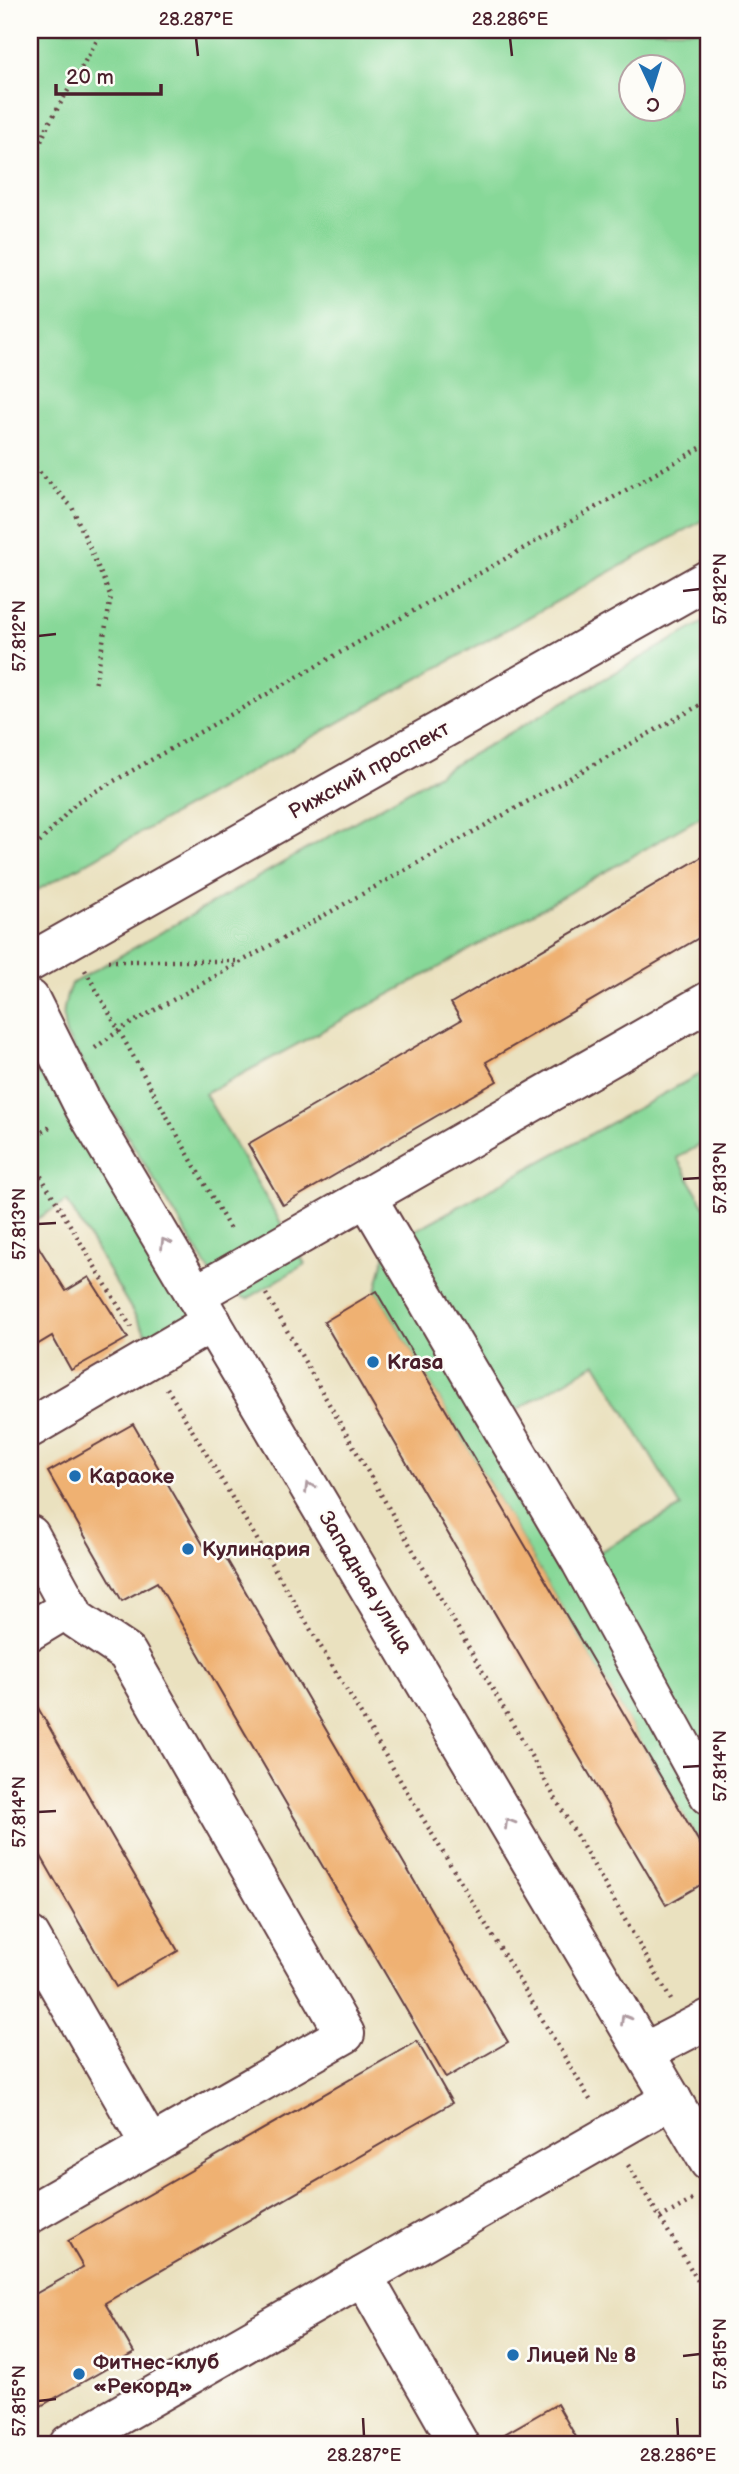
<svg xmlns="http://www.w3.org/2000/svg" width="739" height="2474" font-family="'Balsamiq Sans',sans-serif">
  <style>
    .green { fill: #87d898; stroke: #687c62; stroke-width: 2; fill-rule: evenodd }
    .building { fill: #efb172 }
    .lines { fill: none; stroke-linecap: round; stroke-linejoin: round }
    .minor-casing { stroke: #623c41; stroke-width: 42 }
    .highway-casing { stroke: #623c41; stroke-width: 42 }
    .path { stroke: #623c41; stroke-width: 4.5; stroke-dasharray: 2 5; stroke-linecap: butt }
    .minor { stroke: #fff; stroke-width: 38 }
    .highway { stroke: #fff; stroke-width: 38 }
    .oneway { stroke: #ae9aa0 }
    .ticks { fill: none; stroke: #4a1f2b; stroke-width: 2.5 }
    .poi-dot { fill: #1f6fb2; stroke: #fdfcf7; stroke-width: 2.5 }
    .labels { text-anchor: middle; stroke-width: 5; stroke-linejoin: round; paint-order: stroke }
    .street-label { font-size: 21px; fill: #4a1f2b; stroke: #fdfcf7 }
    .poi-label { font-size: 21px; font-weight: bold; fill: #4a1f2b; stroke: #fdfcf7; text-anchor: start }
    .neatline { fill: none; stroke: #4a1f2b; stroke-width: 2.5 }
    .ticks-label { font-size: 18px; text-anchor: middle; fill: #4a1f2b }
  </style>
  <rect width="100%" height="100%" fill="#fdfcf7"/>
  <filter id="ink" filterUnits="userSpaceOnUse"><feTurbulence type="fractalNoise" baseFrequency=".0143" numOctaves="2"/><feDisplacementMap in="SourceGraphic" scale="14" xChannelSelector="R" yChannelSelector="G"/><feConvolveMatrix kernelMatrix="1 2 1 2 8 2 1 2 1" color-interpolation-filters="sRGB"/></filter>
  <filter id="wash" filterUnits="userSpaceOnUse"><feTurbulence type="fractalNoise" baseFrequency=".00686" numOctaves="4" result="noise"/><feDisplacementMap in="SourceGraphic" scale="28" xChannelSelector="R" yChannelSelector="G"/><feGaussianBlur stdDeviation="1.57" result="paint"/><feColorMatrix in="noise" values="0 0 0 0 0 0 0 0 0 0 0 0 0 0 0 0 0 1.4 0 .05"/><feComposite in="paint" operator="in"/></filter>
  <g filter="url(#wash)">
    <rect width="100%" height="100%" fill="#eae1bf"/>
    <g class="green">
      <path d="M30 30H709V517L30 894ZM630 66H672V108H630Z"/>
      <path d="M709 619V812L431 972 205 1094 305 1264 247 1299 220 1288 66 1035C61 1016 64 1002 71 984Z"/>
      <path d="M30 1057 41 1068 205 1308 149 1339 67 1201 30 1223Z"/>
      <path d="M709 1069V1140L677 1158 709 1214V1859L376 1291 387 1246ZM596 1363 681 1507 581 1562 498 1421Z"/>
    </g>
    <g id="blocks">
      <g class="building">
        <path d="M709 853V932L486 1062 497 1081 283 1205 248 1144 461 1020 451 1003Z"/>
        <path d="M30 1233 66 1291 89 1277 128 1338 71 1370 52 1336 30 1349Z"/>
        <path d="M376 1291 709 1859V1880L666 1905 324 1322Z"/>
        <path d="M133 1424 208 1553 219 1546 508 2042 446 2078 157 1582 122 1601 48 1472Z"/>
        <path d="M30 1694 178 1951 116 1987 30 1837Z"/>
        <path d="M417 2041 452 2103 105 2303 134 2353 34 2410 30 2403V2297L83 2267 68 2241Z"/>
        <path d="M557 2404 580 2444H487Z"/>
      </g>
    </g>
  </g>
  <g filter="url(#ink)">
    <use href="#blocks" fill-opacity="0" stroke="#623c41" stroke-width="2"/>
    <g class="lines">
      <g class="minor-casing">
        <g id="minor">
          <path d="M30 999 84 1107 709 2162"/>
          <path d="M366 1196 581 1562 709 1795"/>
          <path d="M195 1295 709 1001"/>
          <path d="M30 1428 212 1322"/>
          <path d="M30 1535 76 1619 127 1653 345 2034 30 2214"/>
          <path d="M30 1631 70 1607"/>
          <path d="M30 1936 149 2143"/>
          <path d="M645 2052 709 2019"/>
          <path d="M363 2276 459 2444"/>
          <path d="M69 2444 672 2099"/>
        </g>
      </g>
      <g class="highway-casing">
        <path id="highway" d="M30 962 709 579"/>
      </g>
      <g class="path">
        <path d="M30 167 48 125 103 30"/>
        <path d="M30 462 72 507 111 597 95 686"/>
        <path d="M30 853 77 802 709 443"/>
        <path d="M30 873 37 886"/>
        <path d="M108 961H239"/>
        <path d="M85 970 231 1231"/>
        <path d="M95 1048 121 1029 709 700"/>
        <path d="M30 1139 53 1125"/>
        <path d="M30 1158 131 1327"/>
        <path d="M266 1294 671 2000"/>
        <path d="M167 1388 592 2103"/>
        <path d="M628 2165 709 2299"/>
        <path d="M660 2218 694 2199"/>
      </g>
      <use href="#minor" class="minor"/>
      <use href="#highway" class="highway"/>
    </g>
    <defs><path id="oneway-chevron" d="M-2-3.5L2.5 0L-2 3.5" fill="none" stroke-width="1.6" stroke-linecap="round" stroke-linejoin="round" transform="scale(1.75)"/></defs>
    <g class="oneway">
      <use href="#oneway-chevron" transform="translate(165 1243) rotate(-121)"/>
      <use href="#oneway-chevron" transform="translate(309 1487) rotate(-121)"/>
      <use href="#oneway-chevron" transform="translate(509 1823) rotate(-121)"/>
      <use href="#oneway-chevron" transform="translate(625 2019) rotate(-121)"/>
    </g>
  </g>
  <path class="ticks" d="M196 38 198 56M510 38 512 56M683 591 700 589M38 636 56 634M683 1179 700 1178M38 1224 56 1223M683 1767 700 1766M38 1812 56 1811M683 2356 700 2354M38 2401 56 2399M363 2418 364 2436M677 2418 678 2436"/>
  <g class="poi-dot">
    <circle cx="373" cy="1362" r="7"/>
    <circle cx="75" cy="1476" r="7"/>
    <circle cx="188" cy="1549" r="7"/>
    <circle cx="513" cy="2355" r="7"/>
    <circle cx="79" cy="2374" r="7"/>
  </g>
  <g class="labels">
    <g class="street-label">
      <text transform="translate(369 770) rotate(-29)" y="7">Рижский проспект</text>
      <text transform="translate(366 1582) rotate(59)" y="7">Западная улица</text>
    </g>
    <g class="poi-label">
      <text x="387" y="1369">Krasa</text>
      <text x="89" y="1483">Караоке</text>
      <text x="202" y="1556">Кулинария</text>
      <text x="527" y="2362">Лицей № 8</text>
      <text x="93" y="2369">Фитнес-клуб<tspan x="93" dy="24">«Рекорд»</tspan></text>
    </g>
  </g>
  <rect width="739" height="2474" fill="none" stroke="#fdfcf7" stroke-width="77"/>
  <g transform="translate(652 88) rotate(176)"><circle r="33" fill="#fdfcf7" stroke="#b5a4a5" stroke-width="2"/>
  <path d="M0-5L12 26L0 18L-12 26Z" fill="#1f6fb2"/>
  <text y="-10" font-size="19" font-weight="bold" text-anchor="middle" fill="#4a1f2b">С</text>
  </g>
  <path d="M56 84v10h105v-10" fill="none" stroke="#4a1f2b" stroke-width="3.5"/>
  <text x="66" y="84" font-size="21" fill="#4a1f2b" stroke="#fdfcf7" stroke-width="5" paint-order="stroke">20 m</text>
  <rect x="38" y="38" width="662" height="2398" class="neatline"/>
  <g class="ticks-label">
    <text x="196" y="25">28.287°E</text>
    <text x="510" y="25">28.286°E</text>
    <text transform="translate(720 589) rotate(-90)" y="6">57.812°N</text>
    <text transform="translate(19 636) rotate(-90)" y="6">57.812°N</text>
    <text transform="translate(720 1178) rotate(-90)" y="6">57.813°N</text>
    <text transform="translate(19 1224) rotate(-90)" y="6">57.813°N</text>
    <text transform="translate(720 1766) rotate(-90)" y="6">57.814°N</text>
    <text transform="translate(19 1812) rotate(-90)" y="6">57.814°N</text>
    <text transform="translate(720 2354) rotate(-90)" y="6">57.815°N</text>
    <text transform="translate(19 2401) rotate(-90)" y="6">57.815°N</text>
    <text x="364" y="2461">28.287°E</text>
    <text x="678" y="2461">28.286°E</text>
  </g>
</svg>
